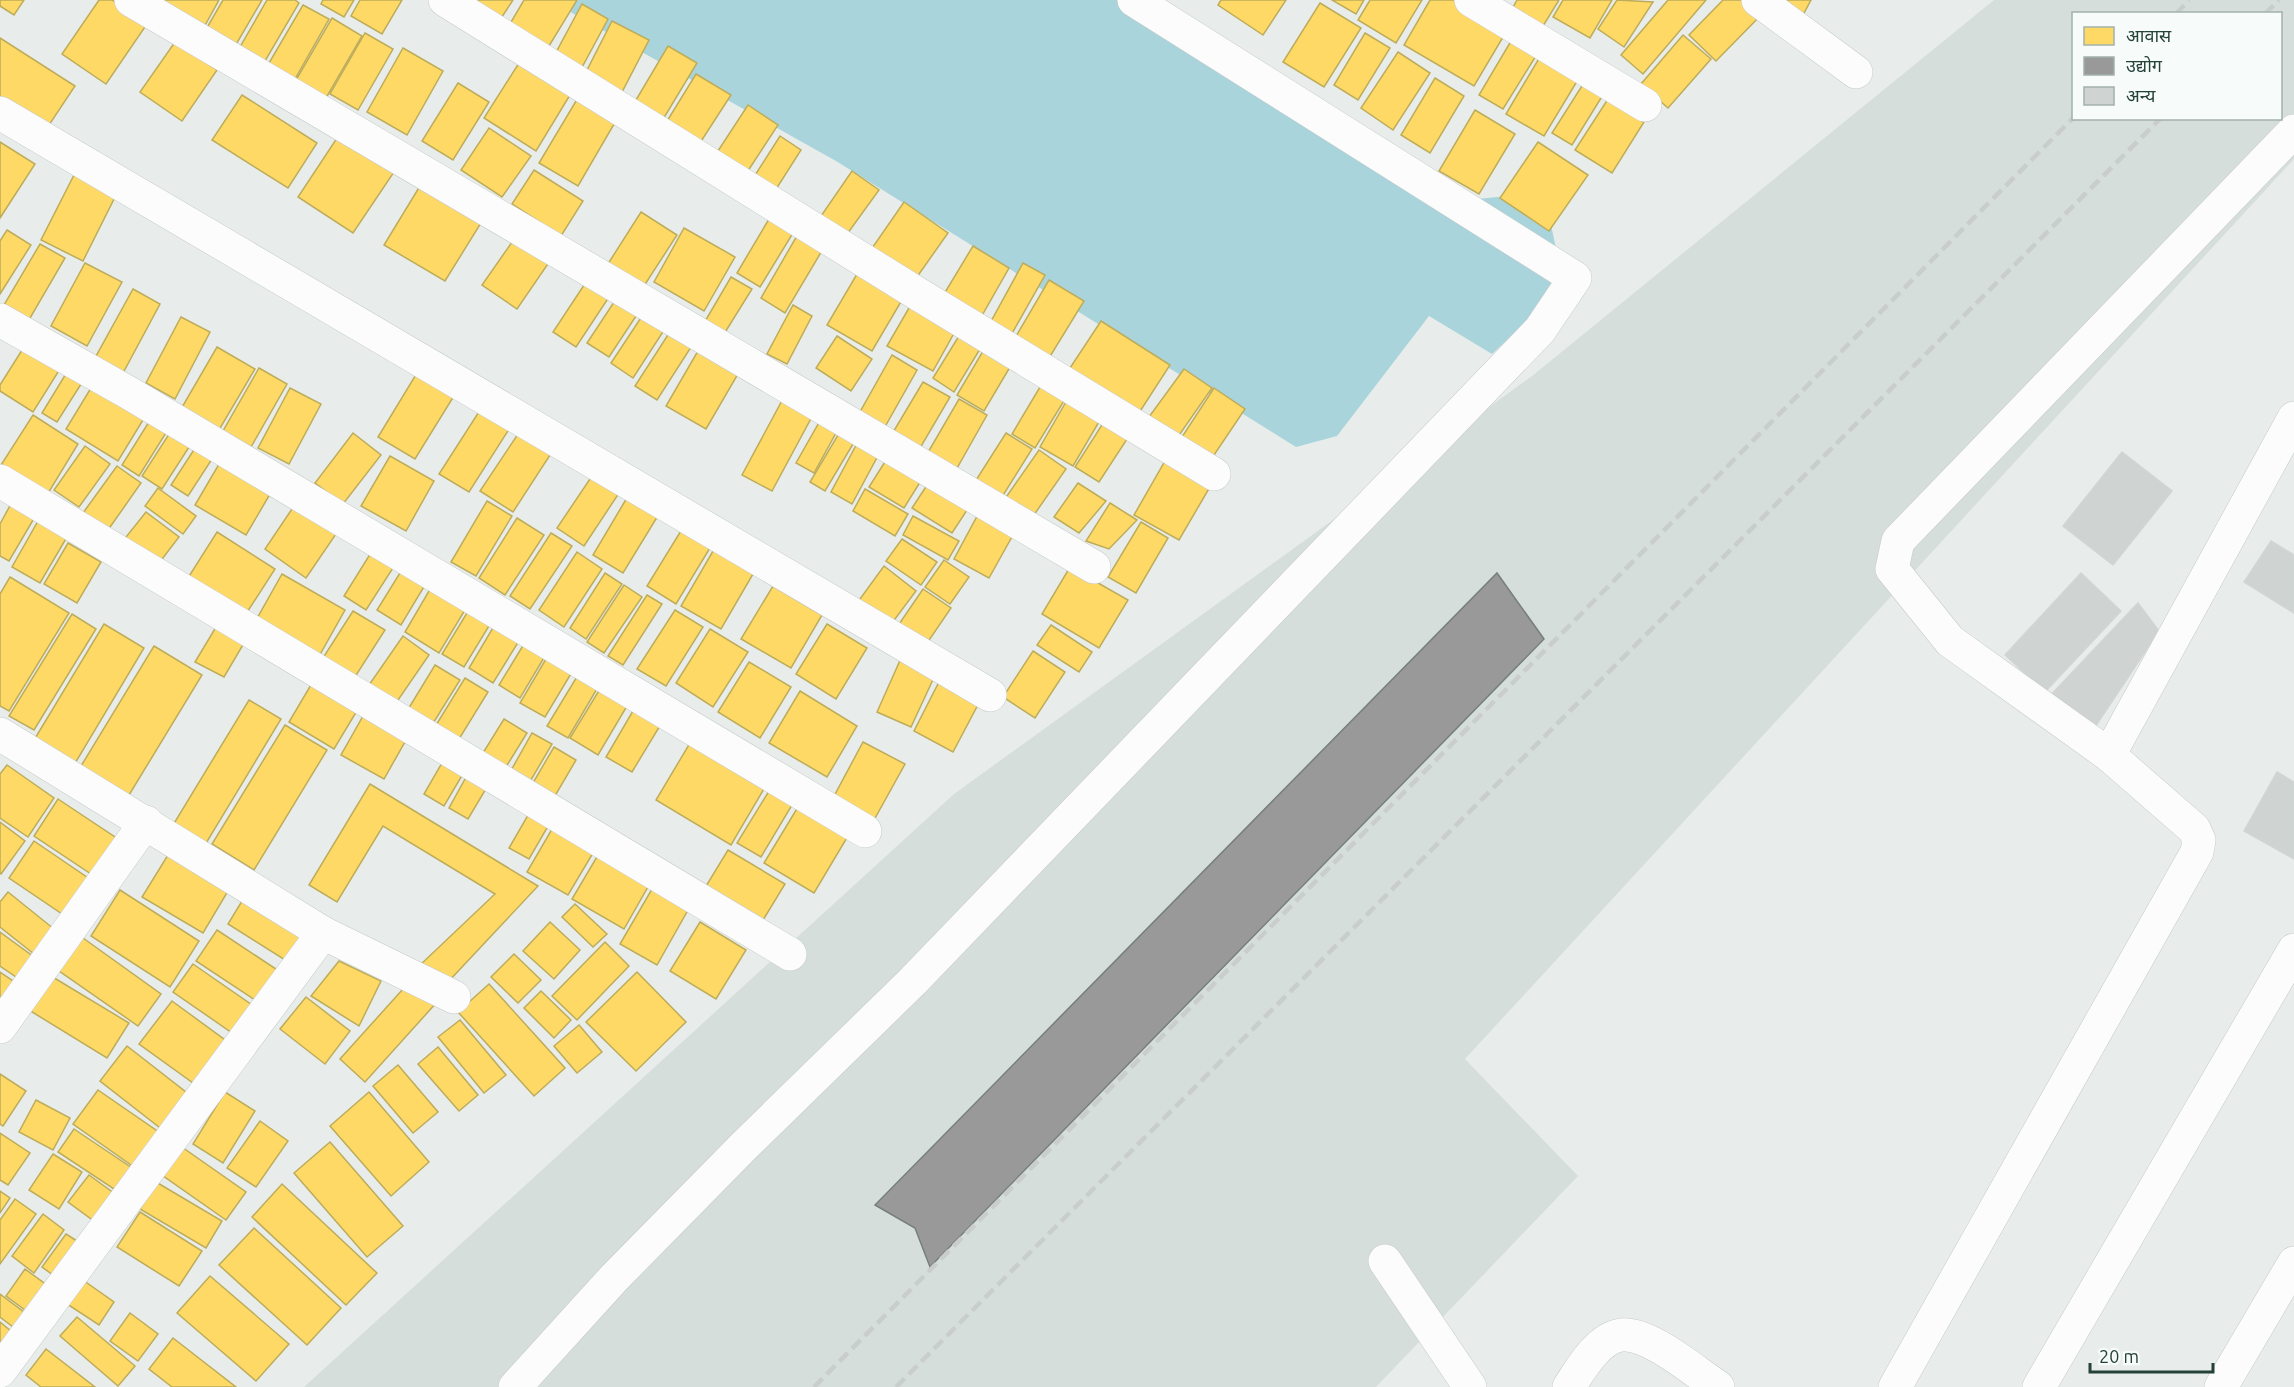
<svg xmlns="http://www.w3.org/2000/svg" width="2294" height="1387" font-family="Ubuntu,'Noto Sans Devanagari',sans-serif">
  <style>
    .built { fill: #d6dedb; fill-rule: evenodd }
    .water { fill: #a9d4db }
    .homes { fill: #ffd966; stroke: #bdac59; stroke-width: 1.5 }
    .industry { fill: #999; stroke: #767f7c; stroke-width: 1.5 }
    .building { fill: #cfd4d2; stroke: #d1d6d4; stroke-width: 1.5 }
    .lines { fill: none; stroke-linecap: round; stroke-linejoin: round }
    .minor-casing { stroke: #c5cac8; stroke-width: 34 }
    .minor { stroke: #fcfcfc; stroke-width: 33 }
    .rail { stroke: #c9cdcc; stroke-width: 4.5; stroke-dasharray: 12 6; stroke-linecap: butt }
  </style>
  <rect width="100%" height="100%" fill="#e8edeb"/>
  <path class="built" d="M1994 0H2294V159L1465 1059 1578 1176 1376 1387H304L954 794 1532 376ZM2074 14H2280V118H2074Z"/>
  <path class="water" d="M549 0H1145L1478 199 1544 192 1564 286 1492 354 1429 316 1337 436 1296 447 836 161Z"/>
  <g class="homes">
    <path d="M0 0H24L14 15 0 6Z"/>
    <path d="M99 0H112L147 24 106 84 62 54Z"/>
    <path d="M162 0H219L203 29Z"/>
    <path d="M223 0H262L234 48 205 31Z"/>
    <path d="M267 0H295L299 3 265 61 240 47Z"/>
    <path d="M323 0H354L344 17 321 4Z"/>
    <path d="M360 0H402L382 34 351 16Z"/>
    <path d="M465 0H513L496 26Z"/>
    <path d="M524 0H577L546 51 507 29Z"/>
    <path d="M1221 0H1286L1263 35 1218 5Z"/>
    <path d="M1332 0H1364L1356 14Z"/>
    <path d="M1370 0H1422L1396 43 1358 20Z"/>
    <path d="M1430 0H1462L1509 27 1474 86 1404 45Z"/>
    <path d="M1517 0H1559L1540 31 1510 13Z"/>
    <path d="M1563 0H1612L1590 38 1553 17Z"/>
    <path d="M1617 0 1653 2 1624 47 1598 29Z"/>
    <path d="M1668 0H1706L1643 74 1621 55Z"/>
    <path d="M1723 0H1749L1763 13 1716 61 1689 35Z"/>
    <path d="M1776 0H1811L1803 15Z"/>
    <path d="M1320 3 1361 28 1324 87 1283 62Z"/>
    <path d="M582 4 608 19 580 71 553 58Z"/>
    <path d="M303 5 329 19 295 79 269 63Z"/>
    <path d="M332 18 362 36 326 98 296 80Z"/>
    <path d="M612 21 649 40 621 94 584 76Z"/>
    <path d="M365 33 393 49 358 110 330 94Z"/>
    <path d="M1365 33 1390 48 1358 100 1334 85Z"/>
    <path d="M1683 35 1711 59 1668 108 1641 84Z"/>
    <path d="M1514 36 1539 51 1503 109 1479 95Z"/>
    <path d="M0 38 75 86 47 128 0 97Z"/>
    <path d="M175 42 217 70 182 121 140 92Z"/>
    <path d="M668 46 697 63 662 121 633 105Z"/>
    <path d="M403 48 443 71 407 135 367 112Z"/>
    <path d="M1544 50 1582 73 1544 136 1506 114Z"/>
    <path d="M1398 52 1430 73 1393 130 1361 108Z"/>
    <path d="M519 63 570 95 536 151 484 118Z"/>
    <path d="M696 74 731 95 698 146 664 126Z"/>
    <path d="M1435 78 1464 96 1430 153 1401 135Z"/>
    <path d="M1587 78 1606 90 1572 145 1552 133Z"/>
    <path d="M458 83 489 102 453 160 422 141Z"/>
    <path d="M242 95 317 143 288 188 212 140Z"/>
    <path d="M579 96 617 119 578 186 539 163Z"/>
    <path d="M1608 99 1644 122 1612 173 1575 150Z"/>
    <path d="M748 105 778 125 742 180 712 160Z"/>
    <path d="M1475 110 1515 134 1479 194 1439 171Z"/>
    <path d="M489 128 531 156 502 197 461 170Z"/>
    <path d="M341 132 396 169 353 233 298 197Z"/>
    <path d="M780 136 801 150 773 194 752 180Z"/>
    <path d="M0 142 35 164 0 218Z"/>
    <path d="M1538 142 1588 175 1549 231 1500 198Z"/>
    <path d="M534 170 583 201 561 236 512 204Z"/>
    <path d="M852 171 879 190 845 237 819 219Z"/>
    <path d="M74 175 116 195 83 261 41 240Z"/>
    <path d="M423 181 484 218 445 281 384 245Z"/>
    <path d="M904 202 948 233 912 284 868 254Z"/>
    <path d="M641 212 677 235 642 289 606 267Z"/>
    <path d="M769 219 793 233 760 287 737 273Z"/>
    <path d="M684 228 735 257 704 311 654 282Z"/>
    <path d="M7 230 31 245 0 294V241Z"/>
    <path d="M798 234 823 249 785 313 761 298Z"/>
    <path d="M517 235 552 258 517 309 482 285Z"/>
    <path d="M40 244 65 258 26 325 1 310Z"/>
    <path d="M973 246 1009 268 976 326 938 304Z"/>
    <path d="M85 263 122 282 87 346 51 326Z"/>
    <path d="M1023 263 1045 275 1010 337 989 325Z"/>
    <path d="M857 274 902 300 872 351 827 325Z"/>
    <path d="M590 276 613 291 576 347 553 332Z"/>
    <path d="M731 277 752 289 724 334 704 323Z"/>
    <path d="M1049 280 1084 301 1046 363 1012 343Z"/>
    <path d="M133 289 160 304 123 373 95 358Z"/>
    <path d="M620 293 642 307 609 357 587 343Z"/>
    <path d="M913 301 958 326 933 371 887 346Z"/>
    <path d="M793 305 812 316 787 364 767 354Z"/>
    <path d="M648 307 670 321 633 378 611 363Z"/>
    <path d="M181 317 210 332 175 399 146 383Z"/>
    <path d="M1101 321 1170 365 1137 416 1068 371Z"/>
    <path d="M673 327 695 341 657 400 635 386Z"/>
    <path d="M962 331 983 344 954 392 933 378Z"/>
    <path d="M837 336 872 359 851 391 816 368Z"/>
    <path d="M29 339 65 361 33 412 0 391V385Z"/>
    <path d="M702 344 742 367 706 429 666 406Z"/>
    <path d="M986 346 1013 362 984 411 957 395Z"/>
    <path d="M217 347 255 369 219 430 181 409Z"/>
    <path d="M892 355 917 370 882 432 856 419Z"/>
    <path d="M259 368 287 384 251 447 223 431Z"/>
    <path d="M420 368 457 391 415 459 378 437Z"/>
    <path d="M1184 369 1212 388 1175 441 1146 421Z"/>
    <path d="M67 372 83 381 57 422 42 413Z"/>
    <path d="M923 382 950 397 913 460 886 444Z"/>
    <path d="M1043 382 1067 396 1035 448 1012 434Z"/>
    <path d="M94 383 146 415 118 461 66 429Z"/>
    <path d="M290 388 321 404 289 464 258 448Z"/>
    <path d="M1214 388 1245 409 1210 461 1180 440Z"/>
    <path d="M785 395 815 411 772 491 742 475Z"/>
    <path d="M1070 395 1103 415 1073 466 1040 447Z"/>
    <path d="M959 399 987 415 952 477 923 461Z"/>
    <path d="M482 407 511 426 469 492 439 474Z"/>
    <path d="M825 412 842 422 814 473 796 463Z"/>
    <path d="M33 415 78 444 47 495 1 465Z"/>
    <path d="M152 417 169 428 139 476 122 465Z"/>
    <path d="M1107 417 1131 433 1099 482 1075 467Z"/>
    <path d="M841 430 856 439 825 491 810 482Z"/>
    <path d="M171 431 191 444 162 489 142 476Z"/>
    <path d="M520 431 552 452 513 512 480 491Z"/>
    <path d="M353 433 381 455 343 504 315 483Z"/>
    <path d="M1006 433 1032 449 997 505 971 488Z"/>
    <path d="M860 438 881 450 852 504 831 492Z"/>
    <path d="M197 445 214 456 188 496 171 485Z"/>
    <path d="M85 446 110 464 79 507 54 490Z"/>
    <path d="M1039 450 1066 469 1029 522 1002 503Z"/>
    <path d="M1169 454 1214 480 1179 540 1134 515Z"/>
    <path d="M390 456 434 481 406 531 361 506Z"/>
    <path d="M888 457 922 479 904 508 869 487Z"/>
    <path d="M222 459 273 489 246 535 195 505Z"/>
    <path d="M117 466 141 483 108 530 83 513Z"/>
    <path d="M594 473 621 490 584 546 557 528Z"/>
    <path d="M929 482 969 507 952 533 912 508Z"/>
    <path d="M1078 483 1106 501 1079 533 1054 517Z"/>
    <path d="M158 488 196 516 183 534 145 506Z"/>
    <path d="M865 489 908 514 895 536 853 511Z"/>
    <path d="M628 496 659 514 623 573 593 555Z"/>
    <path d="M487 501 512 516 476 576 451 562Z"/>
    <path d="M12 502 36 515 9 561 0 556V524Z"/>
    <path d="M296 503 338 531 306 578 265 549Z"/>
    <path d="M1110 503 1137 520 1109 549 1086 541Z"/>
    <path d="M982 507 1018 526 989 578 954 559Z"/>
    <path d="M146 512 179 537 156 567 122 542Z"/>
    <path d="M913 516 959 541 948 560 903 535Z"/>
    <path d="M517 518 544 535 505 595 479 578Z"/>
    <path d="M38 521 67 537 40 583 12 567Z"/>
    <path d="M687 521 716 538 676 604 647 586Z"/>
    <path d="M1141 522 1168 538 1136 593 1108 577Z"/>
    <path d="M217 532 275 569 244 617 186 581Z"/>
    <path d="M551 533 572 546 530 609 510 596Z"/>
    <path d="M720 539 760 562 721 629 681 606Z"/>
    <path d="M902 539 937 562 921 585 886 561Z"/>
    <path d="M68 543 101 562 77 603 44 584Z"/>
    <path d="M377 543 400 557 366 610 344 596Z"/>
    <path d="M577 552 602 569 564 627 539 610Z"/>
    <path d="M408 560 431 575 401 625 377 610Z"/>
    <path d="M944 560 969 577 950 604 925 587Z"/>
    <path d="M884 566 916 591 889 627 857 603Z"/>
    <path d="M1070 567 1128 600 1099 648 1042 614Z"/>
    <path d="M605 573 622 584 586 639 570 628Z"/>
    <path d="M282 574 345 610 318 658 255 622Z"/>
    <path d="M10 577 69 613 9 711 0 706V594Z"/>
    <path d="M436 579 471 600 439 653 405 632Z"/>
    <path d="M624 585 642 597 604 653 587 642Z"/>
    <path d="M773 586 822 615 791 668 741 639Z"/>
    <path d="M923 589 951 608 921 652 893 633Z"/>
    <path d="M647 595 662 604 623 665 608 656Z"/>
    <path d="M473 603 495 616 464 667 442 654Z"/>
    <path d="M675 610 703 627 666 686 637 669Z"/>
    <path d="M353 611 385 630 353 680 321 661Z"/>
    <path d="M72 614 96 629 34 730 9 716Z"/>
    <path d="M497 621 522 636 493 683 469 668Z"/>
    <path d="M219 622 247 638 224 677 195 662Z"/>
    <path d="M104 624 144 648 74 765 34 740Z"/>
    <path d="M827 624 867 648 836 699 796 674Z"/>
    <path d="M1051 625 1092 652 1079 672 1037 645Z"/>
    <path d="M710 629 748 652 713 707 676 683Z"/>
    <path d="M530 634 551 646 520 698 499 685Z"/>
    <path d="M403 636 429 655 396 703 369 685Z"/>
    <path d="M154 646 202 675 126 800 78 771Z"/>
    <path d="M553 647 578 662 545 717 520 703Z"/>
    <path d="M1033 651 1065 672 1035 718 1003 697Z"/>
    <path d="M902 656 937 671 911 727 877 712Z"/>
    <path d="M749 662 791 687 760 738 718 712Z"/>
    <path d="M435 665 460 680 432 725 407 711Z"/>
    <path d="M581 670 601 682 568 738 547 726Z"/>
    <path d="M942 676 982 697 953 752 914 731Z"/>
    <path d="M315 678 361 704 334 749 289 722Z"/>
    <path d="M465 678 488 692 456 744 433 730Z"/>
    <path d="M603 684 630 701 598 755 570 738Z"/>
    <path d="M800 691 857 726 827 777 769 743Z"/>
    <path d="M249 700 281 719 205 845 173 825Z"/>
    <path d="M637 704 664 719 632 772 606 757Z"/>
    <path d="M367 709 410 733 384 779 341 755Z"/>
    <path d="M504 719 527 733 501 775 478 761Z"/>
    <path d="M285 725 327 750 254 870 212 844Z"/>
    <path d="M532 733 552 744 528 785 509 774Z"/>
    <path d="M693 738 768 782 731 845 656 800Z"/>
    <path d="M863 742 905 764 874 820 833 798Z"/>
    <path d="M554 747 576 760 552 801 530 788Z"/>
    <path d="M446 756 467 767 444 806 424 794Z"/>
    <path d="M7 765 54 798 28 837 0 818V774Z"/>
    <path d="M470 770 490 782 468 819 449 808Z"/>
    <path d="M370 784 538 886 447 983 419 966 495 894 383 826 337 902 309 885Z"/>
    <path d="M769 791 792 805 761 857 737 843Z"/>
    <path d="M58 799 121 841 97 878 34 836Z"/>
    <path d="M801 802 851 831 814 893 764 863Z"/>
    <path d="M531 810 551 821 529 859 509 848Z"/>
    <path d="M0 822 25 841 1 874 0 873Z"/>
    <path d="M552 829 593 853 568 895 527 872Z"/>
    <path d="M34 841 97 884 71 920 9 878Z"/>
    <path d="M728 850 785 884 760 925 703 891Z"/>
    <path d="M168 855 228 891 203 933 142 897Z"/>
    <path d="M598 855 649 885 624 929 572 899Z"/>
    <path d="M652 889 688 910 657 965 620 944Z"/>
    <path d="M120 890 199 941 170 987 91 936Z"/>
    <path d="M8 892 54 929 34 954 0 927V902Z"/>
    <path d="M245 896 310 937 293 965 228 924Z"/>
    <path d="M575 904 607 934 593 947 562 917Z"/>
    <path d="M550 922 580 950 554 979 523 951Z"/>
    <path d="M700 922 746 950 716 999 670 971Z"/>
    <path d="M217 930 282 973 261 1004 196 961Z"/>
    <path d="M0 932 34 957 19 979 0 966Z"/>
    <path d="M76 933 161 994 138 1026 52 966Z"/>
    <path d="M605 942 629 966 577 1020 552 996Z"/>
    <path d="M514 954 541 980 518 1003 491 977Z"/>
    <path d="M339 961 381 981 359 1026 311 996Z"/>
    <path d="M193 964 255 1007 235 1035 173 992Z"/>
    <path d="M0 972 16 983 0 1007Z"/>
    <path d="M637 972 686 1022 636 1071 586 1022Z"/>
    <path d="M46 973 129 1023 107 1058 24 1007Z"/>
    <path d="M412 979 437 1002 365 1082 340 1059Z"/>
    <path d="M489 984 565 1068 534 1096 458 1012Z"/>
    <path d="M541 991 571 1020 554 1038 524 1008Z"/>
    <path d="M306 997 350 1031 325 1064 280 1029Z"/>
    <path d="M172 1001 232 1045 200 1088 139 1044Z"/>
    <path d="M460 1020 506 1075 484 1093 438 1037Z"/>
    <path d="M579 1025 602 1052 577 1073 554 1046Z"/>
    <path d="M127 1046 191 1096 164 1131 100 1081Z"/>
    <path d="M438 1047 478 1095 459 1111 418 1064Z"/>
    <path d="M398 1065 438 1112 413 1133 373 1086Z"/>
    <path d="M0 1074 26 1091 3 1126 0 1124Z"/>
    <path d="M98 1090 166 1137 141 1172 73 1124Z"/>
    <path d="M225 1092 255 1111 223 1163 193 1144Z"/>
    <path d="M369 1092 429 1162 391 1196 330 1126Z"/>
    <path d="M36 1100 70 1118 53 1150 19 1132Z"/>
    <path d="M260 1121 288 1141 256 1187 227 1168Z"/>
    <path d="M74 1129 135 1170 120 1193 58 1152Z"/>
    <path d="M0 1133 30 1153 8 1185 0 1180Z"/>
    <path d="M330 1142 403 1226 367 1257 294 1173Z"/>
    <path d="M179 1145 246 1192 226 1220 159 1173Z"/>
    <path d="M53 1154 82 1172 59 1209 29 1190Z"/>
    <path d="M89 1175 122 1199 102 1227 68 1202Z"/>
    <path d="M156 1182 222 1221 206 1248 140 1209Z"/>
    <path d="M282 1184 377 1273 346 1305 252 1217Z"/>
    <path d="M0 1191 10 1198 0 1213Z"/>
    <path d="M15 1199 36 1214 0 1264V1220Z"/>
    <path d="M140 1212 202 1251 179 1286 117 1247Z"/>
    <path d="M43 1214 64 1230 34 1273 12 1256Z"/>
    <path d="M254 1228 341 1308 307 1345 219 1265Z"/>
    <path d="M66 1234 88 1248 64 1283 42 1267Z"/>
    <path d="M25 1269 55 1291 36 1318 6 1296Z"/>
    <path d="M210 1276 289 1344 256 1381 177 1313Z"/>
    <path d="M80 1278 114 1302 99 1325 64 1302Z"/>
    <path d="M0 1294 32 1318 21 1333 0 1317Z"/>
    <path d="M130 1313 158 1334 138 1361 110 1341Z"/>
    <path d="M77 1317 135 1366 118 1386 60 1336Z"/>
    <path d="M0 1322 17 1336 0 1348Z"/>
    <path d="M173 1338 236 1387H172L149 1369Z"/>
    <path d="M46 1349 95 1387H41L26 1375Z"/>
  </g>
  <path class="industry" d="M1497 573 1544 639 930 1267 915 1228 875 1205Z"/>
  <g class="building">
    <path d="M2122 452 2172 491 2113 565 2063 526Z"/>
    <path d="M2271 541 2294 555V613L2244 582Z"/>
    <path d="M2081 573 2121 611 2045 692 2005 655Z"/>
    <path d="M2138 603 2159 631 2089 736 2048 698Z"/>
    <path d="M2277 772 2294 782V859L2244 831Z"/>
  </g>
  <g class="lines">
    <g class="minor-casing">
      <g id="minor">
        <path d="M131 0 1094 567"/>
        <path d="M445 0 918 294 1214 474"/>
        <path d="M1471 0 1645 105"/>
        <path d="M1758 0 1856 72"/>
        <path d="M0 113 990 695"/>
        <path d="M0 320 129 393 865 831"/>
        <path d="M0 481 790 954"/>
        <path d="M0 734 323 933 454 997"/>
        <path d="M2109 755 2294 418"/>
        <path d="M0 1027 146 822"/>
        <path d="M1385 1261 1470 1387"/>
        <path d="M0 1371 323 933"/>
        <path d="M515 1387 615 1277 744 1146 913 981 1540 330 1575 278 1134 0"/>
        <path d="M1569 1387C1580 1370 1598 1338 1621 1335 1649 1332 1695 1372 1718 1387"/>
        <path d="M1895 1387 2197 852 2199 840 2194 829 2109 755 1950 641 1892 569 1898 541 2294 131"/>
        <path d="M2039 1387 2294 950"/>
        <path d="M2221 1387 2294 1263"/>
      </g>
    </g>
    <use href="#minor" class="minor"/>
    <g class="rail">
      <path d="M2176 14 2189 0"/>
      <path d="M2265 14 2279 0"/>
      <path d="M814 1387 2074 117"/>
      <path d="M896 1387 2161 118"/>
    </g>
  </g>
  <rect x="2072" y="12" width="210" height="108" fill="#f7fbf9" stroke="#a3b1ad" stroke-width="1.5"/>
  <rect x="2084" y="27" width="30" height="18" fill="#ffd966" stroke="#a3b1ad" stroke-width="1.5"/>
  <text x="2126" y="42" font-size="18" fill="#24423a">आवास</text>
  <rect x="2084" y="57" width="30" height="18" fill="#999999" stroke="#a3b1ad" stroke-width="1.5"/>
  <text x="2126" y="72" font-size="18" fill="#24423a">उद्योग</text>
  <rect x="2084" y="87" width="30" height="18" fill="#cfd4d2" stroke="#a3b1ad" stroke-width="1.5"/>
  <text x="2126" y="102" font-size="18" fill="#24423a">अन्य</text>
  <path d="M2090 1363v9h123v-9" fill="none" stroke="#24423a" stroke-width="3"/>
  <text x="2099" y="1363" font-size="18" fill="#24423a" stroke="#f7fbf9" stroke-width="4.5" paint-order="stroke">20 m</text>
</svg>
